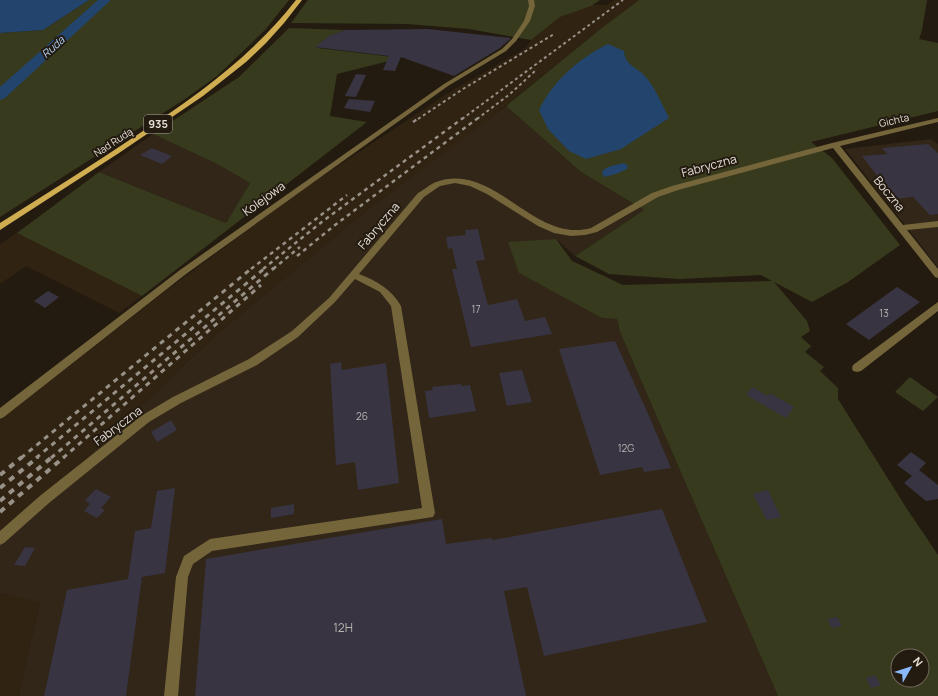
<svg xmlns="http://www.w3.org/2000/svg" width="938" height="696" font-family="Manrope,sans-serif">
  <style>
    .built { fill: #302312 }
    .industrial { fill: #312617 }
    .green { fill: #373a1c; fill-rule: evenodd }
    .water { fill: #23446d }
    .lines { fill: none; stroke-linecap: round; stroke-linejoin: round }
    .river { fill: #23446d; fill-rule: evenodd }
    .building { fill: #383442 }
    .minor { fill: #75653b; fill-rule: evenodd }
    .major { fill: #d0ad50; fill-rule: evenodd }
    .rail-far3 { stroke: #989188; stroke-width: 2; stroke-dasharray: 3 3; stroke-linecap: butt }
    .rail-far2 { stroke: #989188; stroke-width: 2.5; stroke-dasharray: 4 4; stroke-linecap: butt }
    .rail-far1 { stroke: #989188; stroke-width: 3; stroke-dasharray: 5 5; stroke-linecap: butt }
    .rail { stroke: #989188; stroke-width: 4; stroke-dasharray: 6 6; stroke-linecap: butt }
    .labels { text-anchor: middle; stroke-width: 4; stroke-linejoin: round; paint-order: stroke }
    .far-street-label { font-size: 10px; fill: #e5dfd8; stroke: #241b10 }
    .number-label { font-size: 10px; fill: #bab4b2 }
    .far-water-label { font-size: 11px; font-style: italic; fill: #b0d0f8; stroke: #241b10 }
    .shield { fill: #241b10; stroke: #aba49c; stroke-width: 1 }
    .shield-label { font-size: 11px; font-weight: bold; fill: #e5dfd8 }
    .street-label { font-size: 12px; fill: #e5dfd8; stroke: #241b10 }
    .near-number-label { font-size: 12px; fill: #bab4b2 }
  </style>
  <rect width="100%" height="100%" fill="#241b10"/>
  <g class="built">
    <path d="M614 0H639L603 27 474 131 366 211 217 334 36 506 0 544V420L159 296 303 189 453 90 526 48 531 40 560 17 592 5H607Z"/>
    <path d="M17 233 142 296 119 313 26 266 0 284V244Z"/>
    <path d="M0 593 40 601 18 696H0Z"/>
  </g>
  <g class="industrial">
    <path d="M506 106 581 172 644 210 575 256 556 239 602 318 617 319 620 332 778 696H18L40 602 0 593V544L36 506 217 334 366 211Z"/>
    <path d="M153 134 215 163 250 183 226 223 99 172Z"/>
    <path d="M931 139 938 144V267L845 149Z"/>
  </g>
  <g class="green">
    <path d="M89 0H289L265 30 217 76 185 99 0 217V33L43 30Z"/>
    <path d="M308 0H600L591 6 560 17 531 40 469 29 407 24 291 23Z"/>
    <path d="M639 0H927L922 30 919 39 938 43V111L811 142 832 158 900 245 848 282 812 302 774 282 807 321 810 331 801 337 811 346 805 352 824 367 820 371 838 388V399L907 509 938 555V696H778L620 332 617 319 602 318 519 273 508 242 556 239 572 261 623 285 772 281 761 275 679 279 609 274 575 256 644 210 581 172 506 106 603 27ZM898 656H922V680H898Z"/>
    <path d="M289 28 345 30C334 34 324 37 318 48L401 58 337 74 330 116 367 122 142 296 17 233 99 172 226 223 250 183 215 163 153 134 239 77Z"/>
    <path d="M910 377 938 397 923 411 895 392Z"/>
  </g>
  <g class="water">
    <path d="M0 0H89L43 30 0 33Z"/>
    <path d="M608 44 624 51C625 64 634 66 643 74 655 86 661 103 669 118L621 149 586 159 569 151 548 129 539 110C553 81 579 58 608 44Z"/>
    <path d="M624 163 628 166 627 169 616 174 604 177 602 173 603 170 611 166Z"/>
  </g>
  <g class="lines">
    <path class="river" d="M98 0H111L5 98 0 100V87Z"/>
  </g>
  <g class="building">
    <path d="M428 29 511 38 500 48 454 76 401 57 395 71 383 70 389 56 315 47 329 36 345 30Z"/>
    <path d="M356 74 366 75 356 97 345 96Z"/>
    <path d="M349 99 375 101 370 112 344 108Z"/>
    <path d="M928 144 938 153V214L930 215 913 197 895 199 862 156 887 154 882 148Z"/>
    <path d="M152 148 172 156 162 164 140 155Z"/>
    <path d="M478 229 485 260 476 261 488 305 517 299 525 321 545 317 552 334 471 347 452 269H457L452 248 448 249 446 237 466 235 465 230Z"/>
    <path d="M897 287 920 302 869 340 846 324Z"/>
    <path d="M48 291 59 297 45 308 34 301Z"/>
    <path d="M615 341 650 418 671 468 644 472 642 467 600 475 559 349Z"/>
    <path d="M341 362 342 370 386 363 399 483 358 490 355 462 336 465 330 364Z"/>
    <path d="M522 370 532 402 507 406 499 373Z"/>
    <path d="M461 384 462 386 470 385 476 411 429 418 425 391 433 390 432 387Z"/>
    <path d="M752 387 768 396 770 393 794 407 786 418 746 395Z"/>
    <path d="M171 420 177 430 157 442 151 432Z"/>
    <path d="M911 452 926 463 919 470 938 485V499L926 501 904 483 912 476 897 465Z"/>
    <path d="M175 488 165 573 142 577 126 696H44L67 590 128 579 135 531 151 528 157 491Z"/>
    <path d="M96 489 111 497 101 508 105 510 97 518 84 511 90 504 85 500Z"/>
    <path d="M768 490 781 517 767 520 753 494Z"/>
    <path d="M294 504V514L271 518V508Z"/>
    <path d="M662 509 707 622 544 656 527 587 504 591 526 696H195L206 559 442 519 446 544 468 541 492 538 493 540Z"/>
    <path d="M25 547 35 548 25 566 14 565Z"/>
    <path d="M837 617 842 626 832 628 827 619Z"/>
    <path d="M875 675 881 685 871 688 866 678Z"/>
  </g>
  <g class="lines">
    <g class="minor">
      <path d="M528 0H534L535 6 530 21 516 41 506 51 448 86 350 156 186 274 4 417 0 419V408L180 270 444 84 502 49 512 39 524 21 529 6Z"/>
      <path d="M938 118V122L840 146 903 225 938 221V227L907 230 938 269V278L935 277 833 148 678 190 658 197 597 232 585 235 571 236 554 233 538 226 487 194 470 186 455 183 440 186 424 197 359 274C377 281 391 289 401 306L435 513 433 517 212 551 193 564 188 577 178 696H164L176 577 184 556 210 539 422 508 391 306 380 292 355 279 335 302 298 337 257 365 181 403 149 422 49 503 4 543 0 545V531L41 495 141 416 173 397 249 359 292 331 329 298 418 193C424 190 430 184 436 182 495 161 533 244 591 228L652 193 672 186 832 143Z"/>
      <path d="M938 302V311L861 371 857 372 853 371 852 368 853 365Z"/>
    </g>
    <path class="major" d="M296 0H302L284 23 266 43 246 62 203 96 119 153 0 230V223C47 193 94 164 140 133 198 95 253 55 296 0Z"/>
    <g class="rail-far3">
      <path d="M418 119 463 89 554 34"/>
      <path d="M462 119 623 0"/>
      <path d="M477 119 510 94 535 71"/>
    </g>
    <g class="rail-far2">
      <path d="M413 122 419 118"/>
      <path d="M297 256 335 225 478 118"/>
      <path d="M251 269 347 195"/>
      <path d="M263 269 323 221 463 118"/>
      <path d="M273 269 300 247"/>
    </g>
    <g class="rail-far1">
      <path d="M21 458 252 268"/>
      <path d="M36 458 265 268"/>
      <path d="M51 458 274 268"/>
      <path d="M63 458 261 285"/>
    </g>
    <g class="rail">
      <path d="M0 475 22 457"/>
      <path d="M0 488 38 457"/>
      <path d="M0 501 52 457"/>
      <path d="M0 512 64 457"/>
    </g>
  </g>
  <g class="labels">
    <g class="far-street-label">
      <text transform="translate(894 120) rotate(-13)" y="4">Gichta</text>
      <text transform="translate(113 142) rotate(-33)" y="4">Nad Rudą</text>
    </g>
    <g class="number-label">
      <text x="476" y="313">17</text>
      <text x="884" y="317">13</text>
      <text x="362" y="420">26</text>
      <text x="626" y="452">12G</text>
    </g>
    <g class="far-water-label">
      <text transform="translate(53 47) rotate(-42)" y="4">Ruda</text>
    </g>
    <rect class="shield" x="144" y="115" width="28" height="18" rx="3"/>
    <g class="shield-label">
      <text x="158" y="128">935</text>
    </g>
    <g class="street-label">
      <text transform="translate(709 166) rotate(-15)" y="4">Fabryczna</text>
      <text transform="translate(889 194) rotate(51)" y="4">Boczna</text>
      <text transform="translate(264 199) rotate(-36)" y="4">Kolejowa</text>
      <text transform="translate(379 226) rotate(-50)" y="4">Fabryczna</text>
      <text transform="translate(118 426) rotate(-37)" y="4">Fabryczna</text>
    </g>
    <g class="near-number-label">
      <text x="343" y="632">12H</text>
    </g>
  </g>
  <g transform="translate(910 668) rotate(51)"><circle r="19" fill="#241b10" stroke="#716960"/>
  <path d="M0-3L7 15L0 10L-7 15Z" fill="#8bbafc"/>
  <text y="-6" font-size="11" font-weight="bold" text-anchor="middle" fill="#e5dfd8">N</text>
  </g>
</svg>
